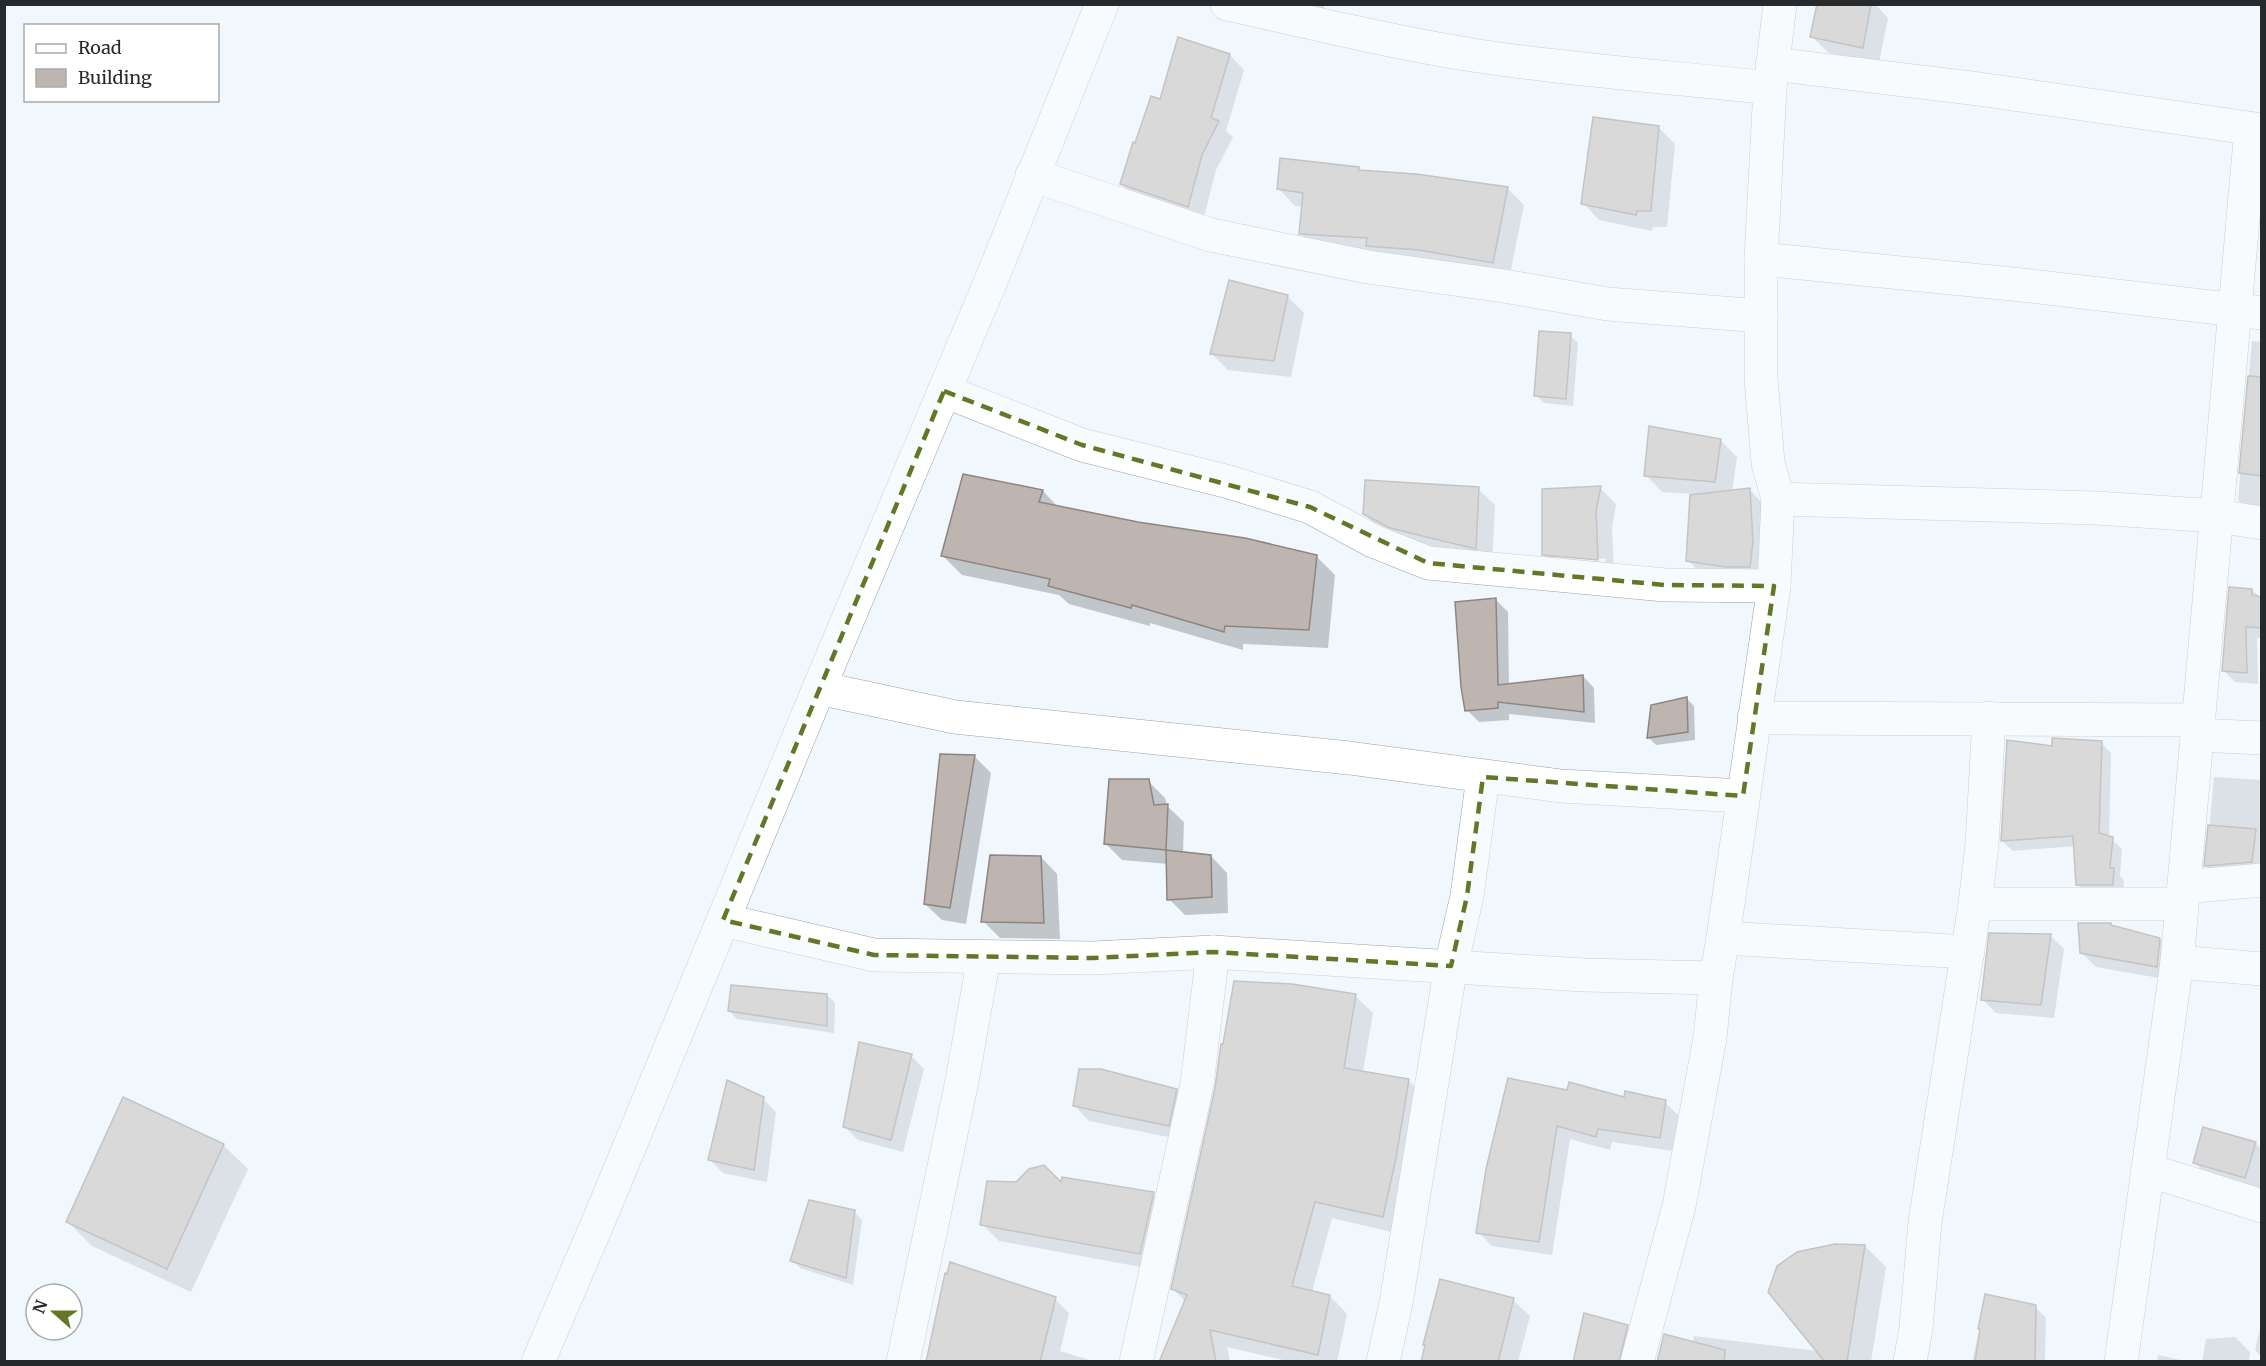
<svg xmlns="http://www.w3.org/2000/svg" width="2266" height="1366" font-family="Merriweather,serif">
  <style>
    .shadow { fill: #0003; fill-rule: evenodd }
    .building { fill: #beb4b0; stroke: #8e8581; stroke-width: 1.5 }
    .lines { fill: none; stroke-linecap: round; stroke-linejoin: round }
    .minor-casing { stroke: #99a0a7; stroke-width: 34 }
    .minor { stroke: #fff; stroke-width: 33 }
    .marked { fill: none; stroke: #647726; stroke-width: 4.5; stroke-dasharray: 12 8; stroke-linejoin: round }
  </style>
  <rect width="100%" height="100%" fill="#f1f8fd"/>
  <g class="shadow">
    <path d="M1300 4H1324V9Z"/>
    <path d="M1818 4H1875L1888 18 1879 63 1829 53 1812 37Z"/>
    <path d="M1179 39 1230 55 1244 70 1226 131 1233 137 1216 170 1203 221 1136 199 1121 184 1136 144 1161 101Z"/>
    <path d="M1658 127 1675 144 1667 227H1653L1652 231 1599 220 1583 203Z"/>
    <path d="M1358 168 1362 172 1416 175 1508 189 1524 205 1509 279 1317 250 1300 233 1303 207 1295 206 1279 189Z"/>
    <path d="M1287 296 1304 313 1291 377 1228 370 1211 353Z"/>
    <path d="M1570 335 1578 343 1573 406 1544 403 1536 395Z"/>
    <path d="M2252 341 2262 342V511L2248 509 2238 500Z"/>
    <path d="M1721 441 1737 457 1732 492 1750 490 1766 507V583L1704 577 1688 560 1692 494 1662 492 1646 475Z"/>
    <path d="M964 476 1043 491 1059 508 1316 556 1335 575 1328 648 1243 644V650L1150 623V626L1069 604 1059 595 962 575 943 556Z"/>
    <path d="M1600 488 1616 504 1612 528 1614 576 1560 571 1544 554ZM1558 555 1606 559V562L1558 558Z"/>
    <path d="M1478 489 1495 505 1492 564 1408 544 1381 530 1364 514Z"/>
    <path d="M2252 590 2262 599V638H2257L2258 684 2235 682 2223 670Z"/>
    <path d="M1496 600 1508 612 1509 686 1583 676 1594 688 1595 723 1509 714V720L1479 722 1467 710Z"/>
    <path d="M1686 698 1694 706 1695 740 1656 745 1648 737Z"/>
    <path d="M2101 743 2111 753 2109 837 2122 849 2120 876 2124 880 2123 895H2088L2078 885 2075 846 2013 851 2002 841Z"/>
    <path d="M975 757 991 773 966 924 942 920 925 904Z"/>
    <path d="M2214 777 2262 780V874L2218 878 2206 866Z"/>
    <path d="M1148 781 1165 798 1167 806 1184 822 1183 853 1211 856 1227 873 1228 913 1185 915 1169 899 1168 864 1122 860 1105 843Z"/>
    <path d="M1041 857 1057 874 1060 939 1000 938 983 921Z"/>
    <path d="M2111 924 2114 928 2160 939 2174 953 2171 980 2096 967 2081 952Z"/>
    <path d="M2051 936 2064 949 2054 1018 1996 1013 1983 1000Z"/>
    <path d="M827 995 835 1003 834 1033 737 1019 729 1011Z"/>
    <path d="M1355 996 1373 1013 1363 1072 1408 1080 1426 1098 1400 1234 1332 1218 1312 1292 1330 1296 1347 1314 1337 1362H1292L1227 1347 1230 1362H1182L1186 1302 1173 1289Z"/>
    <path d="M911 1056 924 1069 903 1152 858 1140 845 1127Z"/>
    <path d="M1176 1090 1191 1105 1183 1140 1089 1121 1075 1106Z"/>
    <path d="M1568 1092 1665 1102 1679 1116 1673 1151 1612 1142 1610 1150 1570 1139 1552 1255 1492 1246 1478 1232Z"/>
    <path d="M763 1099 776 1112 767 1182 723 1173 710 1160Z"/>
    <path d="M2255 1143 2262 1150 2261 1194 2211 1179 2195 1163Z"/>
    <path d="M223 1145 248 1169 191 1292 92 1246 68 1222Z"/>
    <path d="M1062 1185 1153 1194 1170 1210 1157 1270 999 1241 982 1224Z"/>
    <path d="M854 1212 862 1220 853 1285 800 1268 792 1260Z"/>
    <path d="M1865 1246 1886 1267 1871 1362H1658L1693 1343 1694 1336 1818 1351Z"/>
    <path d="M1987 1296 2035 1307 2046 1318 2045 1362H1972Z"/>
    <path d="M1055 1299 1069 1313 1060 1351 1096 1362H927Z"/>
    <path d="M1513 1300 1530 1316 1518 1362H1422Z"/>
    <path d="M2262 1321V1357L2255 1350Z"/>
    <path d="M1627 1326 1648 1347 1644 1362H1574Z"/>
    <path d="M2235 1337 2250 1352 2249 1362H2202L2206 1339Z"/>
    <path d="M2158 1355 2189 1362H2157Z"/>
  </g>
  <g class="building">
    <path d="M1817 4H1871L1863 48 1810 37Z"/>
    <path d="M1178 37 1230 54 1211 118 1219 121 1202 155 1188 207 1120 184 1133 142 1135 143 1151 96 1160 99Z"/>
    <path d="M1593 117 1659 126 1651 211H1637L1636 215 1581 204Z"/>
    <path d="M1280 158 1359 167V170L1416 174 1508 187 1493 263 1419 250 1366 246 1367 238 1299 234 1303 193 1277 189Z"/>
    <path d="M1229 280 1288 295 1274 361 1210 354Z"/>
    <path d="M1539 331 1571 333 1566 399 1534 396Z"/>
    <path d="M2248 376 2262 377V476L2239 473Z"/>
    <path d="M1649 426 1721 439 1715 482 1644 476Z"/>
    <path d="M963 474 1043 490 1039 502 1138 522 1245 538 1317 555 1309 630 1225 626 1224 632 1132 605 1131 608 1048 586 1050 579 941 556Z"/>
    <path d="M1365 480 1479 487 1476 549 1390 528 1363 514Z"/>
    <path d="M1601 486 1596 511 1598 560 1542 555V489Z"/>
    <path d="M1750 488 1753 542 1750 567H1726L1686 561 1690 495Z"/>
    <path d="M2229 587 2252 589V595L2262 597V628L2246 627 2247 673 2222 671Z"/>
    <path d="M1496 598 1498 685 1583 675 1584 712 1498 702V708L1465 711 1461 687 1455 602Z"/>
    <path d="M1687 697 1688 732 1647 738 1651 705Z"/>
    <path d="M2052 738 2102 741 2099 833 2113 837 2110 868H2114L2113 885H2076L2073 836 2001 841 2007 740 2052 746Z"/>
    <path d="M940 754 975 755 950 908 924 904Z"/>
    <path d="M1109 779H1149L1154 805 1168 804 1166 850 1104 844Z"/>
    <path d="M2208 825 2256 829 2252 862 2204 866Z"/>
    <path d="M1166 850 1211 855 1212 897 1167 900Z"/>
    <path d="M990 855 1041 856 1044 923 981 922Z"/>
    <path d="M2078 923H2111V925L2160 938 2157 967 2080 953Z"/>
    <path d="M1989 933 2051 934 2041 1005 1981 1000Z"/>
    <path d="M1234 981 1292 984 1356 994 1344 1068 1409 1079 1396 1158 1383 1217 1315 1202 1292 1286 1330 1295 1318 1355 1210 1330 1216 1362H1159L1187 1295 1171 1289 1215 1088 1221 1044H1223Z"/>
    <path d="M731 985 827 994V1026L728 1011Z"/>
    <path d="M859 1042 912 1054 891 1140 843 1127Z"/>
    <path d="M1079 1069H1101L1177 1089 1169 1126 1073 1106Z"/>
    <path d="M1508 1078 1567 1090 1569 1082 1624 1097 1625 1091 1666 1100 1660 1138 1598 1129 1596 1137 1557 1126 1539 1242 1476 1233 1486 1169Z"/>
    <path d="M727 1080 764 1097 754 1170 708 1160Z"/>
    <path d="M123 1097 224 1144 167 1269 66 1222Z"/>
    <path d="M2203 1127 2256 1142 2245 1178 2193 1163Z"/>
    <path d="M1044 1165 1061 1182 1062 1177 1154 1192 1140 1254 980 1225 987 1181 1016 1182 1029 1169Z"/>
    <path d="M809 1200 855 1210 846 1278 790 1261Z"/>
    <path d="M1835 1244 1865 1245 1847 1362H1825L1768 1292 1777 1266 1797 1252Z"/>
    <path d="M950 1262 1056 1297 1040 1362H926L945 1273 947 1274Z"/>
    <path d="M1440 1279 1514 1298 1498 1362H1421L1425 1345H1423Z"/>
    <path d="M1985 1294 2036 1305 2035 1362H1975L1980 1329H1978Z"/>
    <path d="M1584 1313 1628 1325 1619 1362H1573Z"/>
    <path d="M1664 1334 1725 1350 1724 1362H1657Z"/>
  </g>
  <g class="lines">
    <g class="minor-casing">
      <g id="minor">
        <path d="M1227 4C1309 22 1390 42 1472 55 1571 70 1670 77 1770 88"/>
        <path d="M1772 64 1979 89 2262 130"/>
        <path d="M1032 175 1211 235 1368 267 1504 286 1608 304 1761 316"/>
        <path d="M1761 259 2022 285 2262 313"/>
        <path d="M944 391 1082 445 1229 482 1310 507 1373 541 1428 563 1665 585 1774 586"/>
        <path d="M1778 499 2096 508 2217 516 2262 523"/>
        <path d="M819 688 955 717 1349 758 1561 786 1743 796"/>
        <path d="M1754 718 2199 720"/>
        <path d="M2197 735 2262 738"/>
        <path d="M2184 887 2262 880"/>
        <path d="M1975 904H2182"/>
        <path d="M723 920 874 955 1093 958 1213 952 1583 975 1716 978"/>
        <path d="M1723 938 1968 952"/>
        <path d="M2177 962 2262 969"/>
        <path d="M2148 1170 2262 1206"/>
        <path d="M538 1362 602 1213 819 688 995 271 1102 4"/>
        <path d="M903 1362 962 1081 984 957"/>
        <path d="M1136 1362 1197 1084 1213 952"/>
        <path d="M1383 1362 1396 1303 1451 966 1467 896 1483 777"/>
        <path d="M1637 1362 1679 1206 1710 1038 1716 978 1723 938 1774 586 1778 499 1768 463 1761 379V259L1770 88 1780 4"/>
        <path d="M1910 1362 1916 1328 1925 1222 1975 904 1982 845 1989 718"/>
        <path d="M2121 1362 2177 962 2251 129"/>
      </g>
    </g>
    <use href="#minor" class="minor"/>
  </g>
  <path d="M0 0H2266V1366H0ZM944 391 1082 445 1310 507 1428 563 1665 585 1774 586 1743 796 1483 777 1467 896 1451 966 1213 952 1093 958 874 955 723 920Z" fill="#f1f8fd" fill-opacity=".55" fill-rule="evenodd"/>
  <path class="marked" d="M944 391 1082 445 1310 507 1428 563 1665 585 1774 586 1743 796 1483 777 1467 896 1451 966 1213 952 1093 958 874 955 723 920Z"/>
  <rect width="2266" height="1366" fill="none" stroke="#272a2c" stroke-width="12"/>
  <rect x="24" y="24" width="195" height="78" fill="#ffffff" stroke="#a9aaab" stroke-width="1.5"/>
  <rect x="36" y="44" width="30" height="9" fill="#ffffff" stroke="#a9aaab" stroke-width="1.5"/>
  <text x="78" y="54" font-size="18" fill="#272a2c">Road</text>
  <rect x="36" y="69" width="30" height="18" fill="#beb4b0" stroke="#a9aaab" stroke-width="1.5"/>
  <text x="78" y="84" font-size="18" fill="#272a2c">Building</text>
  <g transform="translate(54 1312) rotate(291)"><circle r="28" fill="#ffffff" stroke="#a9aaab" stroke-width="1.5"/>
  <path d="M0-4.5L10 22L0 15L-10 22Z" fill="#647726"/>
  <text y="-9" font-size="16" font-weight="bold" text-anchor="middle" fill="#272a2c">N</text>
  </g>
</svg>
